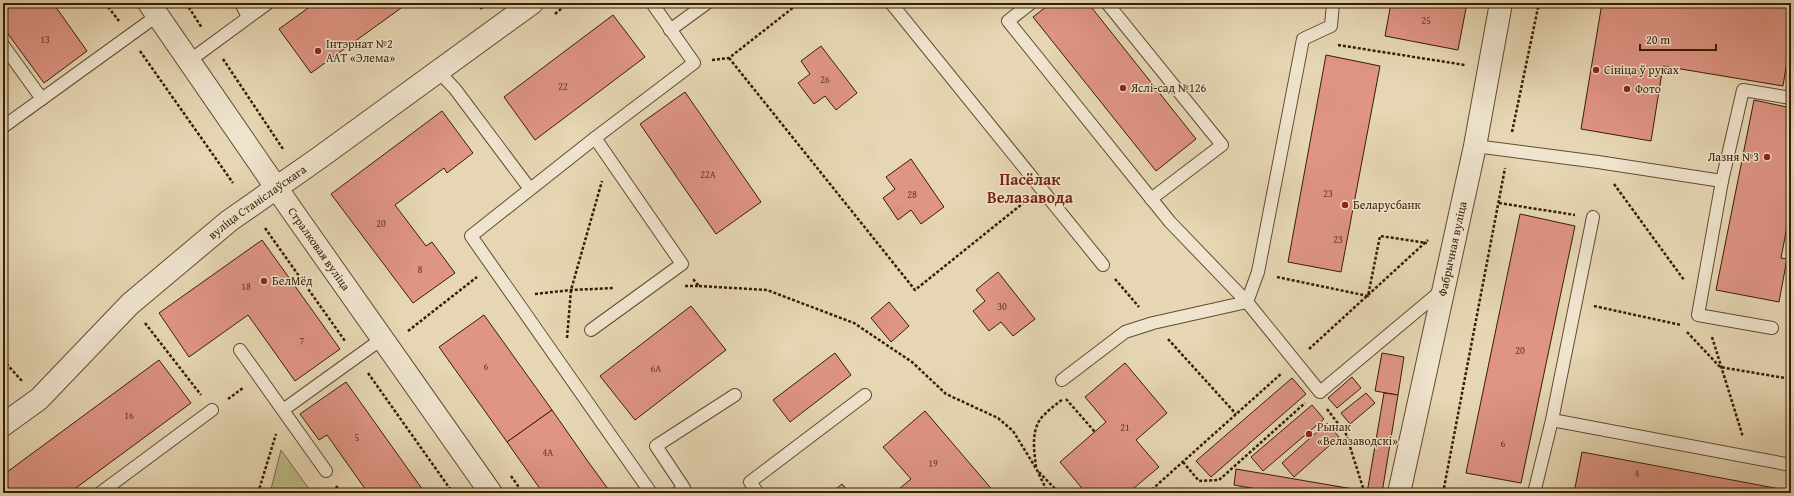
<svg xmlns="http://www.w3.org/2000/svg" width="1794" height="496" font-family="'Gentium Book Plus',serif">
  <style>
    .green { fill: #bcbc88; stroke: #796d46 }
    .building { fill: #df9484; stroke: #361e03 }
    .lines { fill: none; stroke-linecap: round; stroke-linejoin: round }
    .lane-casing { stroke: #624c2f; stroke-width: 14 }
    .street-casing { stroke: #624c2f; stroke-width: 24 }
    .path { stroke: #361e03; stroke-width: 2.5; stroke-dasharray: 3 2; stroke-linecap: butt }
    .lane { stroke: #efe4ce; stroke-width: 12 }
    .street { stroke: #efe4ce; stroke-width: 22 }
    .poi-dot { fill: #8f2418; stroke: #efe4ce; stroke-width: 1.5 }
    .labels { text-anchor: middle; stroke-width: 3; stroke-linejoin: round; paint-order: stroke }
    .number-label { font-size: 10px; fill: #603c23 }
    .poi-label { font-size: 12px; fill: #361e03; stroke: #efe4ce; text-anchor: start }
    .street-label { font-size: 12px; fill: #361e03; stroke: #efe4ce }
    .district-label { font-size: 16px; font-weight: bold; fill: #7a1f14; stroke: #efe4ce }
  </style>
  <rect width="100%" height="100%" fill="#e6d6b3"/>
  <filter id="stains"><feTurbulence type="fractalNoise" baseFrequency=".005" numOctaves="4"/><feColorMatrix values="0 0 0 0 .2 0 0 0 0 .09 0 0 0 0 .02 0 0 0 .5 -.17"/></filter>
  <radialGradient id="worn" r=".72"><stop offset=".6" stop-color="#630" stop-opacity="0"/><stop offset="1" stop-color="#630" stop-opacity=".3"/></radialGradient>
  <path class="green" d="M281 450 312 493H270Z"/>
  <g class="building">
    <path d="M3 3H53L87 51 44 83 3 27Z"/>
    <path d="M315 3H408L311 73 279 29Z"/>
    <path d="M1051 3H1088L1196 139 1156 171 1033 17Z"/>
    <path d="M1391 3H1467L1458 50 1385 36Z"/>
    <path d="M1602 3H1791V36L1783 86 1663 66 1651 141 1581 129Z"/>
    <path d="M613 15 645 57 535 140 504 97Z"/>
    <path d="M821 46 857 93 836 110 825 96 814 104 798 83 810 74 801 61Z"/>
    <path d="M1326 55 1380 66 1341 272 1288 262Z"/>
    <path d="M685 92 761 202 716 234 640 124Z"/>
    <path d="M1754 100 1791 108V206L1781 258 1787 259 1779 302 1716 290Z"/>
    <path d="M442 111 473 153 447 173 444 168 395 205 426 246 432 242 455 273 413 303 331 194Z"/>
    <path d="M911 159 944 207 921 224 911 210 898 220 883 198 895 189 886 177Z"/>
    <path d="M1520 214 1575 226 1521 483 1466 473Z"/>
    <path d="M262 240 340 349 295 381 248 315 189 357 159 313Z"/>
    <path d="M998 272 1035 319 1013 336 1001 322 989 331 973 311 985 301 976 290Z"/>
    <path d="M889 302 909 326 891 342 871 318Z"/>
    <path d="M691 306 726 350 635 420 600 376Z"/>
    <path d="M484 315 552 410 507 442 439 347Z"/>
    <path d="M835 353 851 375 790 422 773 400Z"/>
    <path d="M1382 353 1404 357 1398 395 1375 391Z"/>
    <path d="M159 360 191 403 69 493H3V475Z"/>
    <path d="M1125 363 1167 413 1136 440 1159 467 1128 493H1086L1060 462 1106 422 1085 397Z"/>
    <path d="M1352 377 1361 388 1337 408 1328 398Z"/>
    <path d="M1292 378 1306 394 1211 477 1196 461Z"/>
    <path d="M346 382 425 493H368L327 435 319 440 300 414Z"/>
    <path d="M1366 393 1375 403 1350 424 1341 413Z"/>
    <path d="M1384 393 1398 395 1382 493H1367Z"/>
    <path d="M1312 405 1324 419 1263 471 1251 457Z"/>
    <path d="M552 410 589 463 611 493H543L507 442Z"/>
    <path d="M925 411 995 493H894L911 479 883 447Z"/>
    <path d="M1327 423 1339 437 1294 477 1282 463Z"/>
    <path d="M1582 452 1791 491V493H1574Z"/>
    <path d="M1236 469 1359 490 1358 493H1279L1234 485Z"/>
    <path d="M842 484 850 493H831Z"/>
  </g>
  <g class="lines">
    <g class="lane-casing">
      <g id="lane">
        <path d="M241 3 248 17"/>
        <path d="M891 3 1103 265"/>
        <path d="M1031 3 1008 21 1170 222 1247 302 1320 392 1442 290"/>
        <path d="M1107 3 1222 145 1151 199"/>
        <path d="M670 30 707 3"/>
        <path d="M3 45 42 99"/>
        <path d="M189 61 268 3"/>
        <path d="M438 71 455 89 530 189"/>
        <path d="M3 127 158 15"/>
        <path d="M1475 146 1598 162 1722 181"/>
        <path d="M1772 328 1698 315 1722 181 1743 90 1791 98"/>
        <path d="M591 330 682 264 595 138"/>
        <path d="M240 350 326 471"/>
        <path d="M1062 380 1125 332 1153 323 1247 302 1258 272 1303 39 1331 26 1333 3"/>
        <path d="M283 410 383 338"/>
        <path d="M1552 420 1791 465"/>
        <path d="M100 493 212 410"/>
        <path d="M651 493 471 236 595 138 694 63 652 3"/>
        <path d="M677 493 684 488 656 446 735 395"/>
        <path d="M758 493 750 482 865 395"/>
        <path d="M1534 493 1552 420 1593 217"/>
      </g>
    </g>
    <g class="street-casing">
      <g id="street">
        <path id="s1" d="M149 3 291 209 491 493"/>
        <path id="s2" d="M3 425 39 399 130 304 229 221 319 158 532 3"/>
        <path id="s3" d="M1399 493 1475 146 1501 3"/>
      </g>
    </g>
    <g class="path">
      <path d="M105 3 119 21"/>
      <path d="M186 3 202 28"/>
      <path d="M478 3 482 9"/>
      <path d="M555 14 568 3"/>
      <path d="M1338 45 1465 65"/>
      <path d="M140 51 233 183"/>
      <path d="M729 58 915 290 1027 200"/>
      <path d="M223 59 283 149"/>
      <path d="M712 60 729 58 799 3"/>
      <path d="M1512 132 1539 3"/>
      <path d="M1614 184 1684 280"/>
      <path d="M1499 203 1575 215"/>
      <path d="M265 228 345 341"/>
      <path d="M1277 277 1368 296 1380 236 1427 243"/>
      <path d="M1115 279 1139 307"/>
      <path d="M685 286H699L693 279"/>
      <path d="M699 286 767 290 854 323 912 362 946 394 998 418 1013 431 1037 470 1048 493"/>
      <path d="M535 294 571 290 614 288"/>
      <path d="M1594 306 1681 325"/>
      <path d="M145 323 201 395"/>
      <path d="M408 331 477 277"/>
      <path d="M1687 332 1720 367 1791 379"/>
      <path d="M1712 337 1743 437"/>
      <path d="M567 338 571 290 602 181"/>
      <path d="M1168 339 1236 414"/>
      <path d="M1309 349 1428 240"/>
      <path d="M3 360 22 381"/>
      <path d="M368 373 453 493"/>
      <path d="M228 399 243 388"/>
      <path d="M1066 399 1095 432"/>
      <path d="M1327 409 1346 434 1364 491"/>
      <path d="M1183 462 1199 481 1219 480 1305 403"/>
      <path d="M1036 467C1034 450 1030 427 1045 414 1050 409 1056 404 1062 400"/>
      <path d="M1039 472 1059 493"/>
      <path d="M511 476 523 493"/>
      <path d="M336 486 341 493"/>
      <path d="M258 493 276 434"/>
      <path d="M1148 493 1282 373"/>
      <path d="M1443 493 1505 168"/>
    </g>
    <use href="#lane" class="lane"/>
    <use href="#street" class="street"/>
  </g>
  <g class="poi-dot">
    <circle cx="318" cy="51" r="4"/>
    <circle cx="1596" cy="70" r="4"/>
    <circle cx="1123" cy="88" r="4"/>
    <circle cx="1627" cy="89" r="4"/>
    <circle cx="1767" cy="157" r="4"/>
    <circle cx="1345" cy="205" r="4"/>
    <circle cx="264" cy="281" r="4"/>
    <circle cx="1309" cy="434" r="4"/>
  </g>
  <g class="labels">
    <g class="number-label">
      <text x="1426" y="24">25</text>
      <text x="45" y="43">13</text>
      <text x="825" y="83">26</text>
      <text x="563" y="90">22</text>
      <text x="708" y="178">22А</text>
      <text x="1328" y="197">23</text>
      <text x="912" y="198">28</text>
      <text x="381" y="227">20</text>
      <text x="1338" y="243">23</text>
      <text x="420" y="273">8</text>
      <text x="246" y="290">18</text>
      <text x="1002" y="310">30</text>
      <text x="302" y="344">7</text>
      <text x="1520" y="354">20</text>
      <text x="486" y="370">6</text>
      <text x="656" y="372">6А</text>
      <text x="129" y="419">16</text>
      <text x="1125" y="431">21</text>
      <text x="357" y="441">5</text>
      <text x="1503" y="447">6</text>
      <text x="548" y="456">4А</text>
      <text x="933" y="467">19</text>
      <text x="1637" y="477">4</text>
    </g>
    <g class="poi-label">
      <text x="326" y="48">Інтэрнат №2<tspan x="326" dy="14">ААТ «Элема»</tspan></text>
      <text x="1604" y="74">Сініца ў руках</text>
      <text x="1131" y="92">Яслі-сад №126</text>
      <text x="1635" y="93">Фото</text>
      <text x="1759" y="161" text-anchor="end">Лазня №3</text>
      <text x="1353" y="209">Беларусбанк</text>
      <text x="272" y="285">БелМёд</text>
      <text x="1317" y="431">Рынак<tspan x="1317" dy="14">«Велазаводскі»</tspan></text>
    </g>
    <g class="street-label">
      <text dy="4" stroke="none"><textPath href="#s2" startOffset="339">вуліца Станіслаўскага</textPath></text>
      <text dy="4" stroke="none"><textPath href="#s3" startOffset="250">Фабрычная вуліца</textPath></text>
      <text dy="4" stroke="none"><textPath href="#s1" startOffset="299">Стралковая вуліца</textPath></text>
    </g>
    <g class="district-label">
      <text x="1030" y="185">Пасёлак<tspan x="1030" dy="18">Велазавода</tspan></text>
    </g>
  </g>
  <rect width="1794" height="496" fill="none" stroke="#e6d6b3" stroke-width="16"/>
  <rect x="4" y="4" width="1786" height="488" fill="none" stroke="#361e03" stroke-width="2"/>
  <rect x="8" y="8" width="1778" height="480" fill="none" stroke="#361e03"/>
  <path d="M1640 44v6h76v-6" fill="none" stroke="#361e03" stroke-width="2"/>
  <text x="1646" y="44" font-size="12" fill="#361e03" stroke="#efe4ce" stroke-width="3" paint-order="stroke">20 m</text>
  <rect width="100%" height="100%" filter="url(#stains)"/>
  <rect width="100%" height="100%" fill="url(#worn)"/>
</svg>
